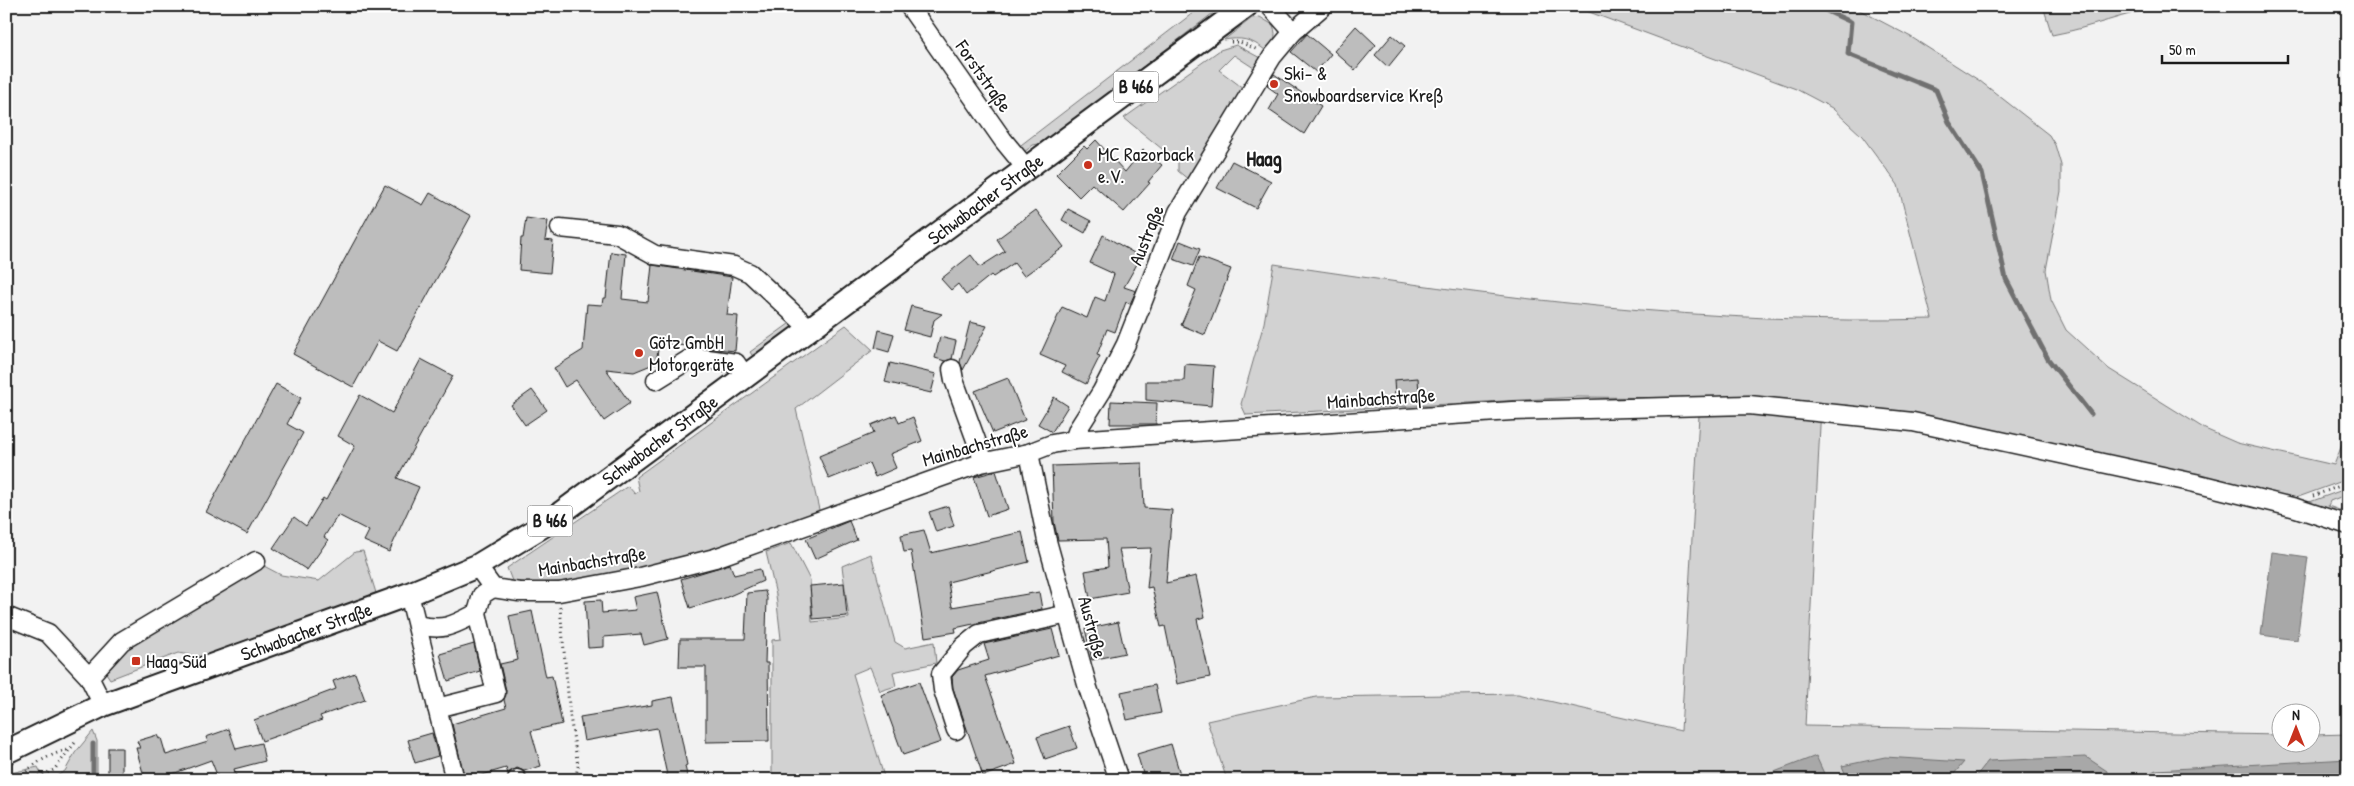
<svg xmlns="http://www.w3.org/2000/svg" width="2354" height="786" font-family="'Patrick Hand',sans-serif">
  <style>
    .green { fill: #d2d2d2; stroke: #777 }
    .water { fill: #a8a8a8; stroke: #707070 }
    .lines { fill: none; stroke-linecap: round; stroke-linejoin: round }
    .stream { stroke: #707070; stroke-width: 5 }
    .building { fill: #bdbdbd; stroke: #1c1c1c }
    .minor-casing { stroke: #1c1c1c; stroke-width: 21 }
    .major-casing { stroke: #1c1c1c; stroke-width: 26 }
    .path { stroke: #1c1c1c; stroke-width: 3; stroke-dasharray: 1 4; stroke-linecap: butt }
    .minor { stroke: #fff; stroke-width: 18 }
    .major { stroke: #fff; stroke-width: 22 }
    .poi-dot { fill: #c8321e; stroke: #fff; stroke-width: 2 }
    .labels { text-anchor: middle; stroke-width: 4; stroke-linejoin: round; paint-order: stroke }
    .shield { fill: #fff; stroke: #606060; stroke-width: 1 }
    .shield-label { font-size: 18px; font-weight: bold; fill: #1c1c1c }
    .poi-label { font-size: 19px; fill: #1c1c1c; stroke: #fff; text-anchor: start }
    .street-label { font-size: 19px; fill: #1c1c1c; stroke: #fff }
    .quarter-label { font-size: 21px; font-weight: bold; fill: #1c1c1c; stroke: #fff }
  </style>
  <rect width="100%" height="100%" fill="#f2f2f2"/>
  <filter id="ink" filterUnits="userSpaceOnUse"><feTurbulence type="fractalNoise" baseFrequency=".02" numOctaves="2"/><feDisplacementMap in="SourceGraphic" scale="10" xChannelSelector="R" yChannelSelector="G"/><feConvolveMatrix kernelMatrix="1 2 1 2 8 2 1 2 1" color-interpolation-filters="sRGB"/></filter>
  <g filter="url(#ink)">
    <g class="green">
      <path d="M1202 6H1216L1217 10 1044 143 1033 145 1018 157 1017 148Z"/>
      <path d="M1573 6H1852L1911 37 1980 81 2049 135 2055 145 2061 165V191L2046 270 2051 300 2066 330 2109 369 2205 429 2237 443 2334 465 2348 430V479L2290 500 1821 406 1805 726 2281 735 2282 744H2312V735L2348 734V780H1227L1207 721 1316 697 1518 694 1681 731 1700 398 1578 397 1246 415 1241 404 1264 323 1274 264C1493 297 1711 326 1932 319L1898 185 1862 136 1832 108 1796 89Z"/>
      <path d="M2043 6H2163C2125 13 2090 28 2052 35Z"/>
      <path d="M1260 17 1273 25C1278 38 1273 42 1265 50 1251 39 1241 37 1224 40L1252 18Z"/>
      <path d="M1236 45 1264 60 1257 70 1234 55 1219 70 1243 88 1189 180 1178 171V162L1124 118 1220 50Z"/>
      <path d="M793 321 798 327 754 358 750 352Z"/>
      <path d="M846 325 873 350 796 409 820 514C750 537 680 562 607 575 574 581 546 585 512 581L507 568 628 486 635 494 639 491 636 477Z"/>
      <path d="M2348 488V494L2330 501 2328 506 2348 513V519L2307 503Z"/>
      <path d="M791 543 810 580 812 622 849 618 842 566 871 554 895 642 905 648 934 642 936 663 893 672 896 686 880 691 870 667 853 674 885 780H772V640L781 639 776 595 766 552Z"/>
      <path d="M363 551 376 593 203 657 178 653 110 679 95 656 141 620 247 557 281 575 319 581 355 552Z"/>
      <path d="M93 731 97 741V780H6V774L38 767 41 773 52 779 65 771 75 753Z"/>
    </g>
    <g class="water">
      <path d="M2272 552 2308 557 2297 640 2261 635Z"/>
      <path d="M1816 756 1827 780H1765L1764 776Z"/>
      <path d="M1885 757 1964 762 1949 780H1848L1842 766Z"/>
      <path d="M2086 757 2107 771V780H1973L1988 761Z"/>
      <path d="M2348 759V780H2140L2144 776 2156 770Z"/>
    </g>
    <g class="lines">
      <g class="stream">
        <path d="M1816 6 1851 22 1848 54 1936 90 1949 122 1982 173 2006 279 2048 359 2091 414"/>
        <path d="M93 744V780"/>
      </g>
    </g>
    <g class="building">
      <path d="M1356 26 1376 45 1355 70 1334 51Z"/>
      <path d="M1307 34 1331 54 1316 72 1291 52Z"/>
      <path d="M1392 35 1405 46 1388 67 1375 55Z"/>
      <path d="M1274 74 1321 106 1304 134 1269 110 1278 94 1267 86Z"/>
      <path d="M1096 140 1125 172 1143 150 1162 165 1148 182 1150 183 1124 212 1092 184 1079 197 1056 174 1084 146 1087 149Z"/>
      <path d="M1232 161 1271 181 1256 208 1217 188Z"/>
      <path d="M385 185 423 205 430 193 471 216 397 351 378 341 353 387 293 354Z"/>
      <path d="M1068 209 1091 221 1085 233 1062 220Z"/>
      <path d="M1036 210 1064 247 1024 276 1014 263 993 277 991 275 966 295 958 284 951 290 941 279 971 255 980 267 1005 251 997 239Z"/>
      <path d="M526 218 548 221 545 240 553 241 550 273 519 270 521 238H523Z"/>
      <path d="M1103 235 1141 257 1124 287 1136 291 1130 304 1126 302 1115 332 1107 329 1097 355 1100 356 1086 384 1062 372 1065 366 1040 355 1062 307 1087 318 1095 297 1105 301 1114 274 1090 263Z"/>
      <path d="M1180 241 1200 249 1193 266 1173 259Z"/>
      <path d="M611 252 626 254 622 299 648 302 652 265 732 277 727 315 738 316 735 351 659 343 656 363 634 372 606 369 630 403 604 421 576 380 565 387 554 368 583 350 587 304 602 305 603 298H606Z"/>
      <path d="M1199 257 1231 269 1205 335 1181 325 1196 290 1188 286Z"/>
      <path d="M911 306 942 314 934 320 930 337 904 330Z"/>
      <path d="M970 322 987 326 963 370 960 362Z"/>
      <path d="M879 330 894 334 889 352 875 348Z"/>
      <path d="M940 337 956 341 952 359 945 361 935 358Z"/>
      <path d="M421 359 453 376 397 478 419 487 389 552 364 541 369 531 338 515 324 537 328 540 307 570 273 548 294 517 306 526 323 498 326 500 355 446 338 436 360 395 392 413Z"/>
      <path d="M890 363 936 374 931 393 885 382Z"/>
      <path d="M1185 364 1214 366 1211 406 1146 400V381H1184Z"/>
      <path d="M1008 378 1025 420 993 433 975 391Z"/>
      <path d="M1418 378 1419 394 1395 396 1394 380Z"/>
      <path d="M276 384 301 398 287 424 303 433 247 534 206 512Z"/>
      <path d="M532 390 547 410 525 425 511 405Z"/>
      <path d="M1054 397 1068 406 1052 432 1038 424Z"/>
      <path d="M1111 401 1157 403 1156 424H1110Z"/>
      <path d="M896 415 899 423 913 417 922 441 890 454 896 468 875 477 869 463 829 479 819 456 874 433 871 425Z"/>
      <path d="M1142 463 1144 508 1172 510 1166 583 1196 576 1205 617 1197 619 1210 677 1177 684 1165 626 1161 627 1152 587 1147 588 1151 548 1119 549 1128 592 1090 599 1085 571 1108 567 1106 539 1058 540 1054 522 1052 466Z"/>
      <path d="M996 471 1008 509 987 516 974 477Z"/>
      <path d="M948 506 954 526 936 532 929 512Z"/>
      <path d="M849 521 857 540 815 559 806 539Z"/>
      <path d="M924 530 931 553 1022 532 1029 562 948 582 952 607 1039 592 1042 609 955 628 956 632 925 637 911 551 904 552 901 535Z"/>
      <path d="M730 564 734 575 760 569 763 581 725 598 690 608 681 579Z"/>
      <path d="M844 583 847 616 813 619 810 586Z"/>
      <path d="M765 591 767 598 765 663H768L769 741 706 742V667H679L680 639H745L747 593Z"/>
      <path d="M657 592 668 639 644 645 641 634 604 637V647L588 648 585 601 601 600 602 613 636 610 633 597Z"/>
      <path d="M532 611 546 677 552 676 562 724 531 731 541 766 524 771 517 768 508 774 506 768 465 780 452 724 506 708 504 700 506 691 500 664 518 660 509 616Z"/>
      <path d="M1118 622 1125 653 1092 660 1085 629Z"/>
      <path d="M1052 629 1059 655 985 676 1016 764 983 776 953 688 952 677 958 670 989 660 984 644Z"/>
      <path d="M474 644 480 671 448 681 440 654Z"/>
      <path d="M355 673 365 700 320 716 322 720 262 741 254 720 336 689 333 681Z"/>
      <path d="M919 682 941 742 903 755 881 695Z"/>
      <path d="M1155 685 1161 713 1127 720 1121 692Z"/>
      <path d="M673 697 687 765 685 766 688 780H668L657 728 584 741 580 717 652 705V701Z"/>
      <path d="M1069 726 1077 748 1045 759 1037 737Z"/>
      <path d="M229 729 236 749 261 743 265 761 234 769 236 775 224 780H219L211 760 175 773 145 780 136 748H140L137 741 157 735 159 739 161 738 166 755 208 742 206 737Z"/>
      <path d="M432 733 438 756 415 763 408 740Z"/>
      <path d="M1171 744 1180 774 1160 780H1145L1137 754Z"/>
      <rect x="108" y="748" width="14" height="32"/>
    </g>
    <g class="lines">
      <g class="minor-casing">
        <g id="minor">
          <path d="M909 6 1003 140 1026 168"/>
          <path d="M1270 6 1293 32"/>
          <path d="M560 228 617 234 655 255 734 266 750 273 811 330"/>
          <path d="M952 369 954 380 984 462"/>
          <path d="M656 380 693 357 736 363 746 378"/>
          <path d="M1074 440 1078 429 1102 391 1126 344 1178 212 1272 57 1293 32 1323 6"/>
          <path d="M1029 453 1047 541 1088 688 1119 780"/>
          <path d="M477 566 493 588 519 592H559L640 577 715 558 981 463 1029 453 1052 444 1074 440 1512 411 1749 405 1913 422 2195 483 2296 508 2348 525"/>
          <path d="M409 594 455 780"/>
          <path d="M6 616 48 633 89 677 103 705"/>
          <path d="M417 625C445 631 452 626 477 613"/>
          <path d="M89 677 122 641 256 561"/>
          <path d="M437 708 496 693 477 613 482 595 493 588"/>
          <path d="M956 730 943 690 941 674 964 646 979 634 1068 614"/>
          <path d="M517 779V780"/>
        </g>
      </g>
      <g class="major-casing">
        <g id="major">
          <path id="s1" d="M6 752 103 705 409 594 477 566 546 524 1246 6"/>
        </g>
      </g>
      <g class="path">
        <path d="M1231 42H1240L1258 50"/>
        <path d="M2313 496 2348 483"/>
        <path d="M560 607 570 716 578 766 575 780"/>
        <path d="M21 780C28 764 54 753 70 749"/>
        <path d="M29 780 54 770 77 740"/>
      </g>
      <use href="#minor" class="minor"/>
      <use href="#major" class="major"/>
    </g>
  </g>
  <g class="poi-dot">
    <circle cx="1274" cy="84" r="5"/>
    <circle cx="1088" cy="165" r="5"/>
    <circle cx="639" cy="353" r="5"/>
    <rect x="131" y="656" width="10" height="10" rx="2.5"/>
  </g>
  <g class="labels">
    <g class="shield">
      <rect x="1113.5" y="71.5" width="45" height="31" rx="4"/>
      <rect x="527.5" y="505.5" width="45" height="31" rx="4"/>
    </g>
    <g class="shield-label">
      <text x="1136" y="93">B 466</text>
      <text x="550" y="527">B 466</text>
    </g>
    <g class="poi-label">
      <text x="1284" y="80">Ski- &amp;<tspan x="1284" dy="22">Snowboardservice Kreß</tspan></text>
      <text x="1098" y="161">MC Razorback<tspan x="1098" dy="22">e.V.</tspan></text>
      <text x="649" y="349">Götz GmbH<tspan x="649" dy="22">Motorgeräte</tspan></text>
      <text x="146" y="668">Haag Süd</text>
    </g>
    <g class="street-label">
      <text transform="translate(984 76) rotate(55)" y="7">Forststraße</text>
      <text dy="7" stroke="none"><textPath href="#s1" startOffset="1134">Schwabacher Straße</textPath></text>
      <text transform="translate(1146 235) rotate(-68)" y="7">Austraße</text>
      <text transform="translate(1381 398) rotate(-4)" y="7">Mainbachstraße</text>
      <text dy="7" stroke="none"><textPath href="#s1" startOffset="729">Schwabacher Straße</textPath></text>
      <text transform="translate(975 445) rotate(-16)" y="7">Mainbachstraße</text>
      <text transform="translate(592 561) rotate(-9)" y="7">Mainbachstraße</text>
      <text transform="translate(1093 627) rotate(75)" y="7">Austraße</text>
      <text dy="7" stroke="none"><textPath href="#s1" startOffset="324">Schwabacher Straße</textPath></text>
    </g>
    <g class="quarter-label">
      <text x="1264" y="166">Haag</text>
    </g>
  </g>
  <rect width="2354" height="786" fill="none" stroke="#fff" stroke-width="25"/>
  <rect x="12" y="12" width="2329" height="761" fill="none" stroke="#1c1c1c" stroke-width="2" filter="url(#ink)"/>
  <g transform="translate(2296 728)"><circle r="24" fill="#ffffff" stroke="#a4a4a4"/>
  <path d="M0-4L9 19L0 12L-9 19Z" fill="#c8321e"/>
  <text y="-8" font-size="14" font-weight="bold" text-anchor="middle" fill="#1c1c1c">N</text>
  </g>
  <path d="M2162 55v8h126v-8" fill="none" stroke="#1c1c1c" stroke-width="2.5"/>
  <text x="2169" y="55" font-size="15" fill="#1c1c1c" stroke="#ffffff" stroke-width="4" paint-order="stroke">50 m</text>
</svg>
